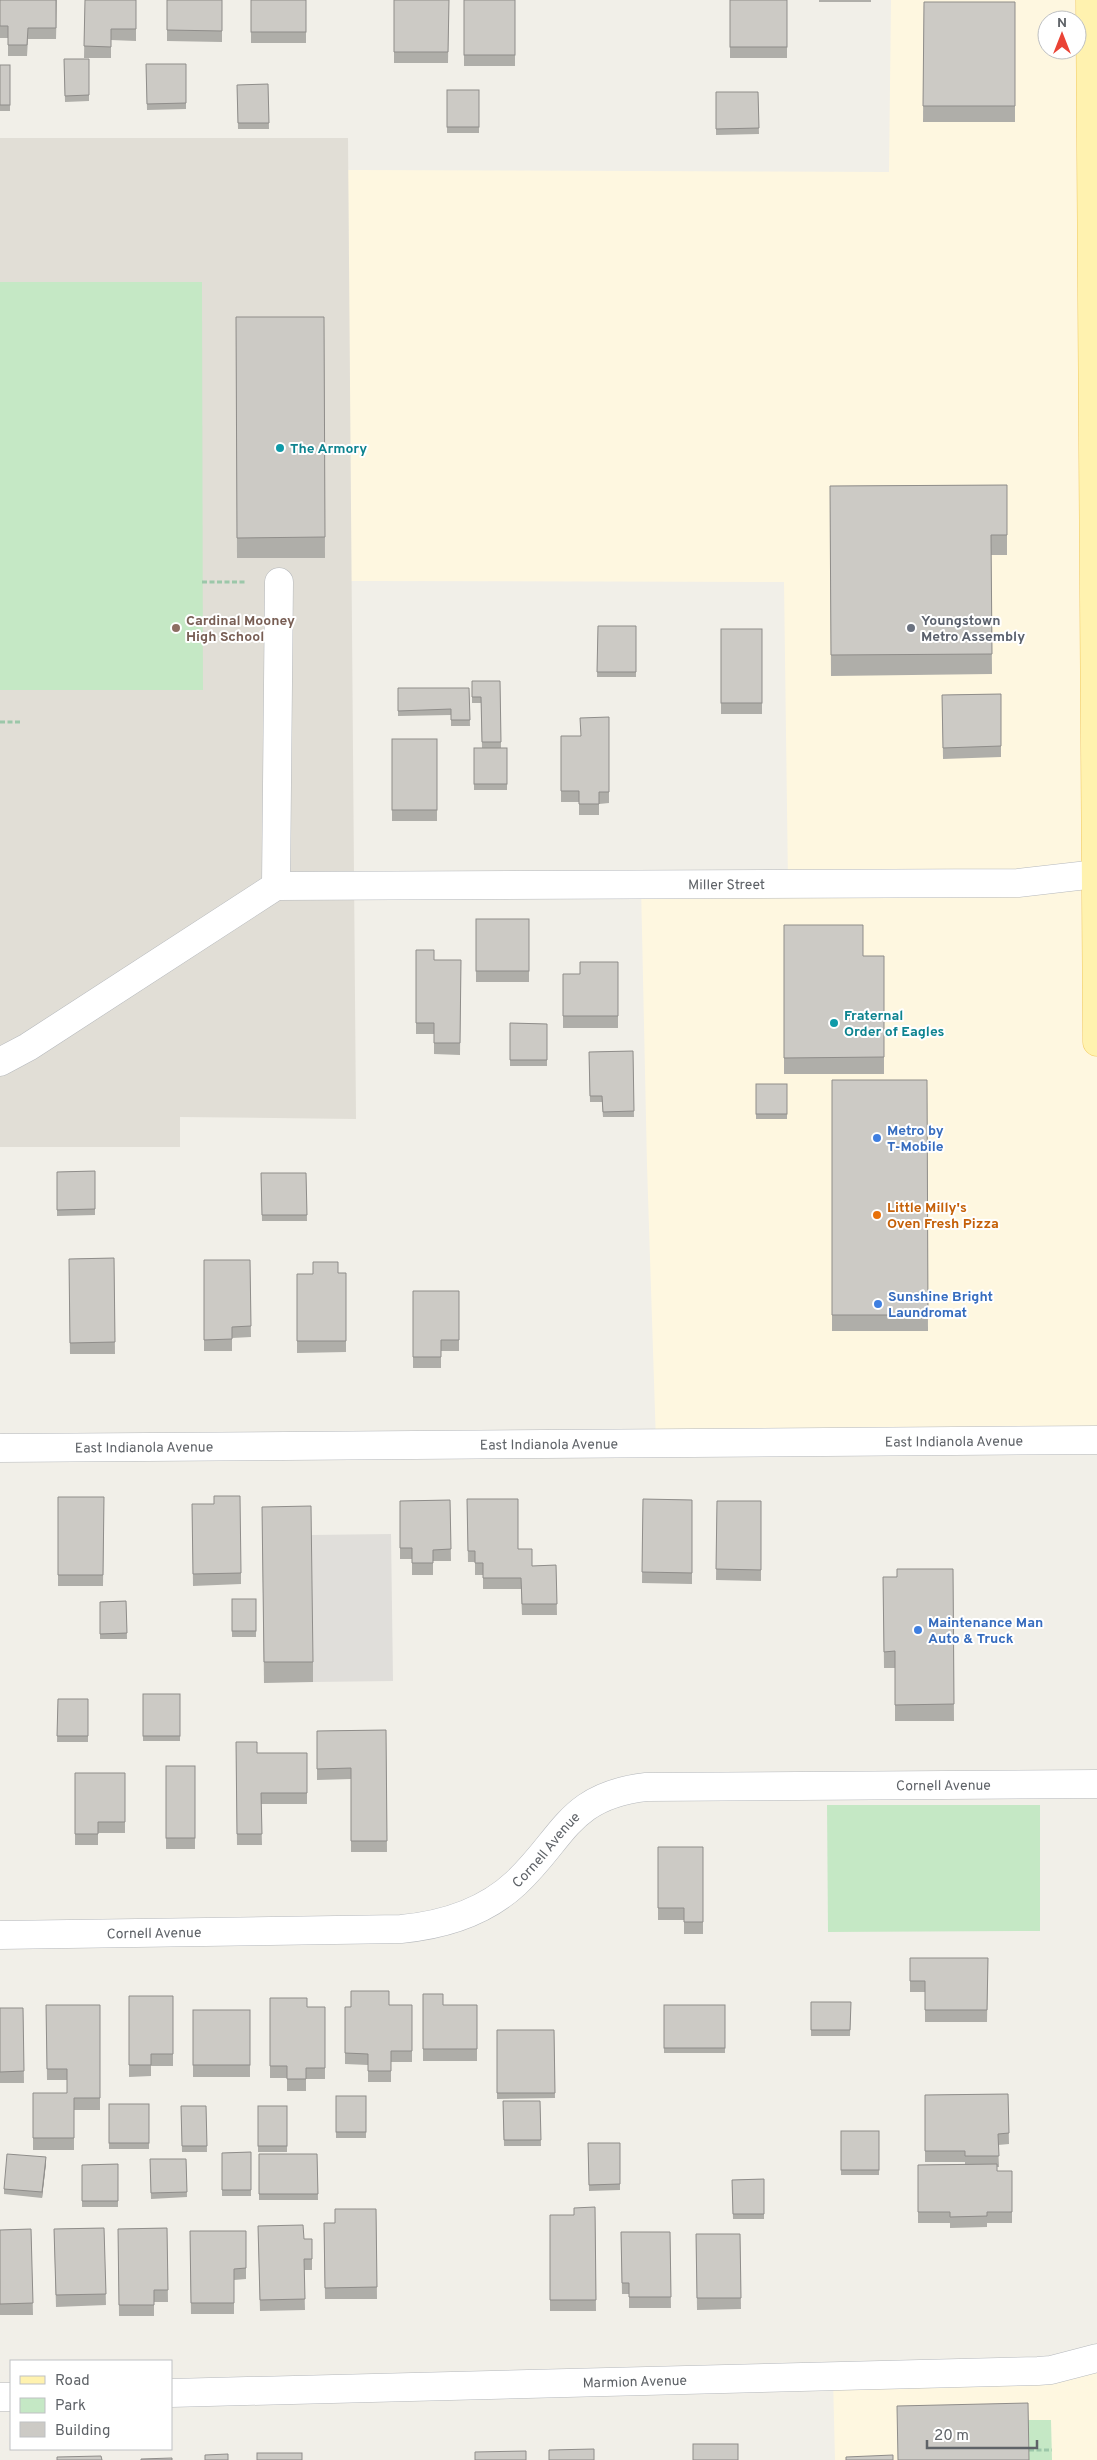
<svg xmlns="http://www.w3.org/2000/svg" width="1097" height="2460" font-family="Overpass,sans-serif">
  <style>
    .commercial { fill: #fef7e0; fill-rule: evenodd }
    .industrial { fill: #e0deda }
    .education { fill: #e1ded6 }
    .green { fill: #c5e8c5 }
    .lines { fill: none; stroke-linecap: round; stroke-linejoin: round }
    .minor-casing { stroke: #b5b8bc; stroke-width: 29 }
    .major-casing { stroke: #f2c960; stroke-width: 29 }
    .path { stroke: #9cc7a9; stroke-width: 3; stroke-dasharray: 5 2.5; stroke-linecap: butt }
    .minor { stroke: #fff; stroke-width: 28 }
    .major { stroke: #fff2af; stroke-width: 28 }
    .wall { fill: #afaea9 }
    .shaded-wall { fill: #8f8d8a }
    .building { fill: #cccac5; stroke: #8f8d8a }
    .culture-dot { fill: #0f9aa8; stroke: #fff; stroke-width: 2 }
    .education-dot { fill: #8d6e63; stroke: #fff; stroke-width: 2 }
    .worship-dot { fill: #6b7280; stroke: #fff; stroke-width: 2 }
    .shop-dot { fill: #3f7fe0; stroke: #fff; stroke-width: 2 }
    .food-dot { fill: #e8710a; stroke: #fff; stroke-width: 2 }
    .labels { text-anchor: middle; stroke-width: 4; stroke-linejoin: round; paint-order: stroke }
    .culture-label { font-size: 14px; font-weight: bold; fill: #0d838f; stroke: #fff; text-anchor: start }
    .education-label { font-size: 14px; font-weight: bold; fill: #785e54; stroke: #fff; text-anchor: start }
    .worship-label { font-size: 14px; font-weight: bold; fill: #5b616d; stroke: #fff; text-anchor: start }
    .street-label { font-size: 14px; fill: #5f6368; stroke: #fff }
    .shop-label { font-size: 14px; font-weight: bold; fill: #366cbe; stroke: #fff; text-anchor: start }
    .food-label { font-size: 14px; font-weight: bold; fill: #c56008; stroke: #fff; text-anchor: start }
  </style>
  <rect width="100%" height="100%" fill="#f1efe8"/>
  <g class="commercial">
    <path d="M891 0H1090L1097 378V1440L656 1443 647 1165 641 885 788 883 784 582 351 581 348 170 889 172ZM1047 20H1077V50H1047Z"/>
    <path d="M1097 2358V2460H835L833 2378Z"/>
  </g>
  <path class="industrial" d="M391 1534 393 1681 313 1682 311 1535Z"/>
  <path class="education" d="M0 138H348L356 1119 180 1117V1147H0Z"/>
  <g class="green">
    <path d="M0 282H202L203 690H0Z"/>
    <path d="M827 1805H1040V1931L828 1932Z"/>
    <path d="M1028 2420H1051L1052 2460H1029Z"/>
  </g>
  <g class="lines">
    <g class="minor-casing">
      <g id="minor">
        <path d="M276 886 279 582"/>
        <path id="s1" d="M0 1062 28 1047 276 886 1018 883 1097 874"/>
        <path id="s2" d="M0 1448 1097 1440"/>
        <path id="s3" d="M0 1935 401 1929C443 1925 484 1913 516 1883 565 1837 568 1796 646 1787L1097 1784"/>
        <path id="s4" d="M171 2393 1038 2371 1051 2370 1097 2358"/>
        <path d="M0 2397H11"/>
      </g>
    </g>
    <g class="major-casing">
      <path id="major" d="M1090 0 1097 1042"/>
    </g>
    <g class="path">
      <path d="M202 582H247"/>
      <path d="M0 722H22"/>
      <path d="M1029 2450H1052"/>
    </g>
    <use href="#minor" class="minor"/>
    <use href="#major" class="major"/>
  </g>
  <g class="wall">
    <path d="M0 0H57L56 39H28L27 56H8V38H0Z"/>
    <path d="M85 0H136V41L111 40V58H84Z"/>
    <path d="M167 0H222V42L167 41Z"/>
    <rect x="251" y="0" width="55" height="43"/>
    <path d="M394 0H449L448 63H394Z"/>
    <rect x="464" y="0" width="51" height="66"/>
    <rect x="730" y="0" width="57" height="58"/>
    <rect x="819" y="0" width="52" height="2"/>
    <path d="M924 2H1015V122H923Z"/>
    <path d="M64 59H89V101L65 102Z"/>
    <path d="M146 64H186V109L147 110Z"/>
    <rect x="0" y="65" width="10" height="46"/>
    <path d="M268 84 269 129H238L237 85Z"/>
    <rect x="447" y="90" width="32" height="43"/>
    <path d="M716 92H758L759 134 716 135Z"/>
    <path d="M236 317H324L325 558H237Z"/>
    <path d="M1007 485V555H991L992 674 831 676 830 486Z"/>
    <path d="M598 626H636V677H597Z"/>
    <rect x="721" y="629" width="41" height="85"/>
    <path d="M472 681H500L501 748H507V790H474V748H482L481 703H472Z"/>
    <path d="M398 688H469L470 726H451V715L398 716Z"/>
    <path d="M1001 694V757L943 759 942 695Z"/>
    <path d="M609 717V803L599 804V815H579V802H561V736H581Z"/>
    <rect x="392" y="739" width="45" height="82"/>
    <rect x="476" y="919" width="53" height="63"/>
    <path d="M784 925 863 956H884V1074H784Z"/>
    <path d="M416 950 434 960H461L460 1055 434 1054V1034H416Z"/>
    <path d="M618 962V1028H563V974H580Z"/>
    <path d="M510 1023 547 1024V1066H510Z"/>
    <path d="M633 1051 634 1117H603L602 1102H590L589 1052Z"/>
    <path d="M832 1080H927L928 1331H832Z"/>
    <rect x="756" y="1084" width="31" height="35"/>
    <path d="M95 1171V1215L57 1216V1172Z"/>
    <path d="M261 1173H306L307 1221H262Z"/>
    <path d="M114 1258 115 1354H70L69 1259Z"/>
    <path d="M204 1260H250L251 1337 232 1338V1351H204Z"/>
    <path d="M313 1262 338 1273H346V1352L297 1353V1274H313Z"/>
    <path d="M413 1291H459V1351H441V1368H413Z"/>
    <path d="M58 1497H104L103 1586H58Z"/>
    <path d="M467 1499 518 1549 532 1566 556 1565 557 1615H522L521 1589H483V1575H475V1562H468Z"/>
    <path d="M643 1499 692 1500V1584L642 1583Z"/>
    <path d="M450 1500 451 1561H433V1575H412V1559H400V1501Z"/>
    <path d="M717 1501H761V1581L716 1580Z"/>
    <path d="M192 1504 241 1573V1584L193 1586Z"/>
    <path d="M262 1507 313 1662V1682L264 1683Z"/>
    <path d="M953 1569 954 1721H895V1668H884L883 1577H897Z"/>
    <rect x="232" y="1599" width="24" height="38"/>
    <path d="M126 1601 127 1639H100V1602Z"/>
    <rect x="143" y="1694" width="37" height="47"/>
    <path d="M58 1699H88V1742H57Z"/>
    <path d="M386 1730 387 1852H351V1779L317 1780V1731Z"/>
    <path d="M236 1742 257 1753H307V1804H261L262 1845H237Z"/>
    <rect x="166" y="1766" width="29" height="83"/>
    <path d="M75 1773H125V1833H98V1845H75Z"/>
    <path d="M658 1847H703V1934H684V1920H658Z"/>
    <path d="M910 1958H988L987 2022H925V1992H910Z"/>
    <path d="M423 1994 443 2005H477V2061H423Z"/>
    <path d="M129 1996H173V2066H151V2076L129 2077Z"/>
    <path d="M270 1998 307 2007H325V2079H306V2091H287V2078H270Z"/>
    <path d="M811 2002H851L850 2036H811Z"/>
    <path d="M46 2005H100V2110H74V2150H33V2093H67V2080H47Z"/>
    <path d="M389 2005H412V2062H391V2082H368V2065L345 2064V2007Z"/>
    <rect x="664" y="2005" width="61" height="48"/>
    <path d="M0 2008H23L24 2083H0Z"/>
    <rect x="193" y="2010" width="57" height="67"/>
    <path d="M497 2030H554L555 2098 497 2099Z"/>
    <path d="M1008 2094 1009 2144 998 2145 999 2167H997V2171H1012V2223H987V2227L950 2228V2223H918V2165L965 2164V2162H925V2095Z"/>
    <rect x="336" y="2096" width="30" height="42"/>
    <path d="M503 2101H540L541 2146H504Z"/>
    <rect x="109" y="2104" width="40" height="45"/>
    <path d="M181 2106H206L207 2152H182Z"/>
    <rect x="258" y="2106" width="29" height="46"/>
    <rect x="841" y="2131" width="38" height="44"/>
    <path d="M588 2143H620V2190L589 2191Z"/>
    <path d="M251 2152V2196H222V2153Z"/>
    <path d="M259 2154H317L318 2200H259Z"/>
    <path d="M150 2159H186L187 2197 151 2199Z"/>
    <path d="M46 2163 42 2198 4 2194V2189Z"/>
    <path d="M118 2164V2207H82V2165Z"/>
    <path d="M764 2179V2219H733L732 2180Z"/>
    <path d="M595 2207 596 2311H550V2215H574Z"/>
    <path d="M376 2209 377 2299H325L324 2223H335Z"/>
    <path d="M258 2226 304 2239H312V2270H304L305 2310 260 2311Z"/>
    <path d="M104 2228 106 2305 56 2307 54 2229Z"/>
    <path d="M167 2228 168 2302H154V2316H119L118 2229Z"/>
    <path d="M31 2229 33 2315H0V2230Z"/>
    <path d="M190 2231H246V2279L234 2280V2314H191Z"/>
    <path d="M621 2232H670L671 2308H629V2294H622Z"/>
    <path d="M696 2234H740L741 2309 697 2310Z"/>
  </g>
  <path class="shaded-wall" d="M46 2157V2163L42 2198V2192Z"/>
  <g class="building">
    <path d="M0 0H56V28H28L27 45H8V26H0Z"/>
    <path d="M85 0H136V29H111V47L84 46Z"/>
    <path d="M167 0H222V31L167 30Z"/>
    <rect x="251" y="0" width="55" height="32"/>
    <path d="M394 0H449L448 52H394Z"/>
    <rect x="464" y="0" width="51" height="55"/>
    <rect x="730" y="0" width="57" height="47"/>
    <path d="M924 2H1015V106H923Z"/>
    <path d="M64 59H89V95L65 96Z"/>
    <path d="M146 64H186V103L147 104Z"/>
    <rect x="0" y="65" width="10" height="40"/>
    <path d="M268 84 269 123H238L237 85Z"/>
    <rect x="447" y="90" width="32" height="37"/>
    <path d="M716 92H758L759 128 716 129Z"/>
    <path d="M236 317H324L325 537 237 538Z"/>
    <path d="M1007 485V535H991L992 654 831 655 830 486Z"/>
    <path d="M598 626H636V672H597Z"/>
    <rect x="721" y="629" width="41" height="74"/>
    <path d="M472 681H500L501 742H482L481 697H472Z"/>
    <path d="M398 688H469L470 720H451V709L398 711Z"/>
    <path d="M1001 694V746L943 748 942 695Z"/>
    <path d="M609 717V792H599V804H579V791H561V736H581L580 718Z"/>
    <rect x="392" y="739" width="45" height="71"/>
    <rect x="474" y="748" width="33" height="36"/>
    <rect x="476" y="919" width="53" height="52"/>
    <path d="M784 925H863V956H884V1057L784 1058Z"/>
    <path d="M416 950H434V960H461L460 1043H434V1023H416Z"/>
    <path d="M580 962H618V1016H563V974H580Z"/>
    <path d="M510 1023 547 1024V1060H510Z"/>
    <path d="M633 1051 634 1111 603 1112 602 1096H590L589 1052Z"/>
    <path d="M832 1080H927L928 1315H832Z"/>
    <rect x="756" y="1084" width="31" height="30"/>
    <path d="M95 1171V1209L57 1210V1172Z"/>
    <path d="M261 1173H306L307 1215H262Z"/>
    <path d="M114 1258 115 1342 70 1343 69 1259Z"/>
    <path d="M204 1260H250L251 1326 232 1327V1339L204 1340Z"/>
    <path d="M313 1262H338V1273H346V1341H297V1274H313Z"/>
    <path d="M413 1291H459V1340H441V1357H413Z"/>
    <path d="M214 1496H240L241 1573 193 1574 192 1504H214Z"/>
    <path d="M58 1497H104L103 1575H58Z"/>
    <path d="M467 1499H518V1549H532V1566L556 1565 557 1604H522L521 1578H483V1563H475V1551H468Z"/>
    <path d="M643 1499 692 1500V1573L642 1572Z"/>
    <path d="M450 1500 451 1549 433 1550V1563H412V1548H400V1501Z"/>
    <path d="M717 1501H761V1570L716 1569Z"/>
    <path d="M311 1506 313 1662H264L262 1507Z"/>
    <path d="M897 1569H953L954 1704 895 1705V1651L884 1652 883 1577H897Z"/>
    <rect x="232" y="1599" width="24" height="32"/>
    <path d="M126 1601 127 1633 100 1634V1602Z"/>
    <rect x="143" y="1694" width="37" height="42"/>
    <path d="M58 1699H88V1736H57Z"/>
    <path d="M386 1730 387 1841H351V1768L317 1769V1731Z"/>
    <path d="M236 1742H257V1753H307V1793H261L262 1834H237Z"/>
    <rect x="166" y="1766" width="29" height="72"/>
    <path d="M75 1773H125V1822H98V1834H75Z"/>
    <path d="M658 1847H703V1922H684V1908H658Z"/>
    <path d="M910 1958H988L987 2010H925V1981H910Z"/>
    <path d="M351 1991H389V2005H412V2051H391V2071H368V2054L345 2053V2007H351Z"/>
    <path d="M423 1994H443V2005H477V2049H423Z"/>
    <path d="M129 1996H173V2054H151V2065H129Z"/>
    <path d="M270 1998H307V2007H325V2068H306V2079H287V2066H270Z"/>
    <path d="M811 2002H851L850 2030H811Z"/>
    <path d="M46 2005H100V2098H74V2138H33V2093H67V2069H47Z"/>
    <rect x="664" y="2005" width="61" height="43"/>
    <path d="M0 2008H23L24 2071 0 2072Z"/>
    <rect x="193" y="2010" width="57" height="55"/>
    <path d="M497 2030H554L555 2093H497Z"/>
    <path d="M1008 2094 1009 2133 998 2134 999 2156H965V2151H925V2095Z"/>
    <rect x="336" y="2096" width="30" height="36"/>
    <path d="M503 2101H540L541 2140H504Z"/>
    <rect x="109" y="2104" width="40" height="39"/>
    <path d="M181 2106H206L207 2146H182Z"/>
    <rect x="258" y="2106" width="29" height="40"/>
    <rect x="841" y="2131" width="38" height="39"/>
    <path d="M588 2143H620V2184L589 2185Z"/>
    <path d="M251 2152V2190H222V2153Z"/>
    <path d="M7 2154 46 2157 42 2192 4 2189Z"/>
    <path d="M259 2154H317L318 2194H259Z"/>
    <path d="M150 2159H186L187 2192 151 2193Z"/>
    <path d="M118 2164V2201H82V2165Z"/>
    <path d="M997 2164V2171H1012V2212H987V2216L950 2217V2212H918V2165Z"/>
    <path d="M764 2179V2214H733L732 2180Z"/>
    <path d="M595 2207 596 2300H550V2215H574V2208Z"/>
    <path d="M335 2209H376L377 2287 325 2288 324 2223H335Z"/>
    <path d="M303 2225 304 2239H312V2259H304L305 2299 260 2300 258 2226Z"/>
    <path d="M104 2228 106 2294 56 2295 54 2229Z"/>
    <path d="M167 2228 168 2290H154V2305H119L118 2229Z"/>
    <path d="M31 2229 33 2303 0 2304V2230Z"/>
    <path d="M190 2231H246V2268L234 2269V2303H191Z"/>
    <path d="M621 2232H670L671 2297H629V2283H622Z"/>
    <path d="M696 2234H740L741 2298H697Z"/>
    <path d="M1028 2403 1029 2460H898L897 2406Z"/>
    <rect x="693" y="2444" width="45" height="16"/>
    <path d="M594 2449V2460H549V2450Z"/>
    <path d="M526 2451V2460H475V2452Z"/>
    <rect x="257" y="2453" width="45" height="7"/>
    <path d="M228 2454V2460H205V2455Z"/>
    <path d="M893 2455V2460H846V2457Z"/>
    <path d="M101 2456 102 2460H57V2457Z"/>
    <path d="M172 2458V2460H141V2459Z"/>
  </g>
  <g class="culture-dot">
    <circle cx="280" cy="448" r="5"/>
    <circle cx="834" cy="1023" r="5"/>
  </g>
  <circle class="education-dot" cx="176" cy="628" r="5"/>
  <circle class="worship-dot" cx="911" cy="628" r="5"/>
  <g class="shop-dot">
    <circle cx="877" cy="1138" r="5"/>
    <circle cx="878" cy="1304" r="5"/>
    <circle cx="918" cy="1630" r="5"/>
  </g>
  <circle class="food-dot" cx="877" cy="1215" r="5"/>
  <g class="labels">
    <g class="culture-label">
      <text x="290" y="453">The Armory</text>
      <text x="844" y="1020">Fraternal<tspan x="844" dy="16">Order of Eagles</tspan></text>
    </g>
    <g class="education-label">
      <text x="186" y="625">Cardinal Mooney<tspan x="186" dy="16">High School</tspan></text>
    </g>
    <g class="worship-label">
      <text x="921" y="625">Youngstown<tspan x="921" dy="16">Metro Assembly</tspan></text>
    </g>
    <g class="street-label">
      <text dy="5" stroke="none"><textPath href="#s1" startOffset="778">Miller Street</textPath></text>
      <text dy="5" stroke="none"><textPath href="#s2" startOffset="954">East Indianola Avenue</textPath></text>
      <text dy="5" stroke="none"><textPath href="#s2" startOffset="549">East Indianola Avenue</textPath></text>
      <text dy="5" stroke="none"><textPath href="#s2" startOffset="144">East Indianola Avenue</textPath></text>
      <text dy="5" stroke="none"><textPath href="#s3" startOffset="992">Cornell Avenue</textPath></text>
      <text dy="5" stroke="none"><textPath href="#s3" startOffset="572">Cornell Avenue</textPath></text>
      <text dy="5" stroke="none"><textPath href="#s3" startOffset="154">Cornell Avenue</textPath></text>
      <text dy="5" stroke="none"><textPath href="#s4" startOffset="464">Marmion Avenue</textPath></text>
    </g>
    <g class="shop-label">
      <text x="887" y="1135">Metro by<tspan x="887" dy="16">T-Mobile</tspan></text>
      <text x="888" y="1301">Sunshine Bright<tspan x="888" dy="16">Laundromat</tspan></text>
      <text x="928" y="1627">Maintenance Man<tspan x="928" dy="16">Auto &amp; Truck</tspan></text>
    </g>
    <g class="food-label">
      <text x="887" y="1212">Little Milly's<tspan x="887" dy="16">Oven Fresh Pizza</tspan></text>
    </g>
  </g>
  <rect x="10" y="2360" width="162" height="90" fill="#ffffff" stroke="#bfc1c3"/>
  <rect x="20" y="2376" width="25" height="8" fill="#fff2af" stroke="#bfc1c3"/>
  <text x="55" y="2385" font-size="15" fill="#5f6368">Road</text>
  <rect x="20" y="2398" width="25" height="15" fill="#c5e8c5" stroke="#bfc1c3"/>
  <text x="55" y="2410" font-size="15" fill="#5f6368">Park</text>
  <rect x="20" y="2422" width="25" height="15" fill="#cccac5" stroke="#bfc1c3"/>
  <text x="55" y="2435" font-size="15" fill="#5f6368">Building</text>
  <g transform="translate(1062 35)"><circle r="24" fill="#ffffff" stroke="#bfc1c3"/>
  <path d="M0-4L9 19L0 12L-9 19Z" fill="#ea4335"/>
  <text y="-8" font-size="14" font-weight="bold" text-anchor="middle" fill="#5f6368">N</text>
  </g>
  <path d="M927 2440v8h110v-8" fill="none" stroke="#5f6368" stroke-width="2.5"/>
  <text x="934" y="2440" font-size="15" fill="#5f6368" stroke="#ffffff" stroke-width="4" paint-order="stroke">20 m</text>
</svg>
